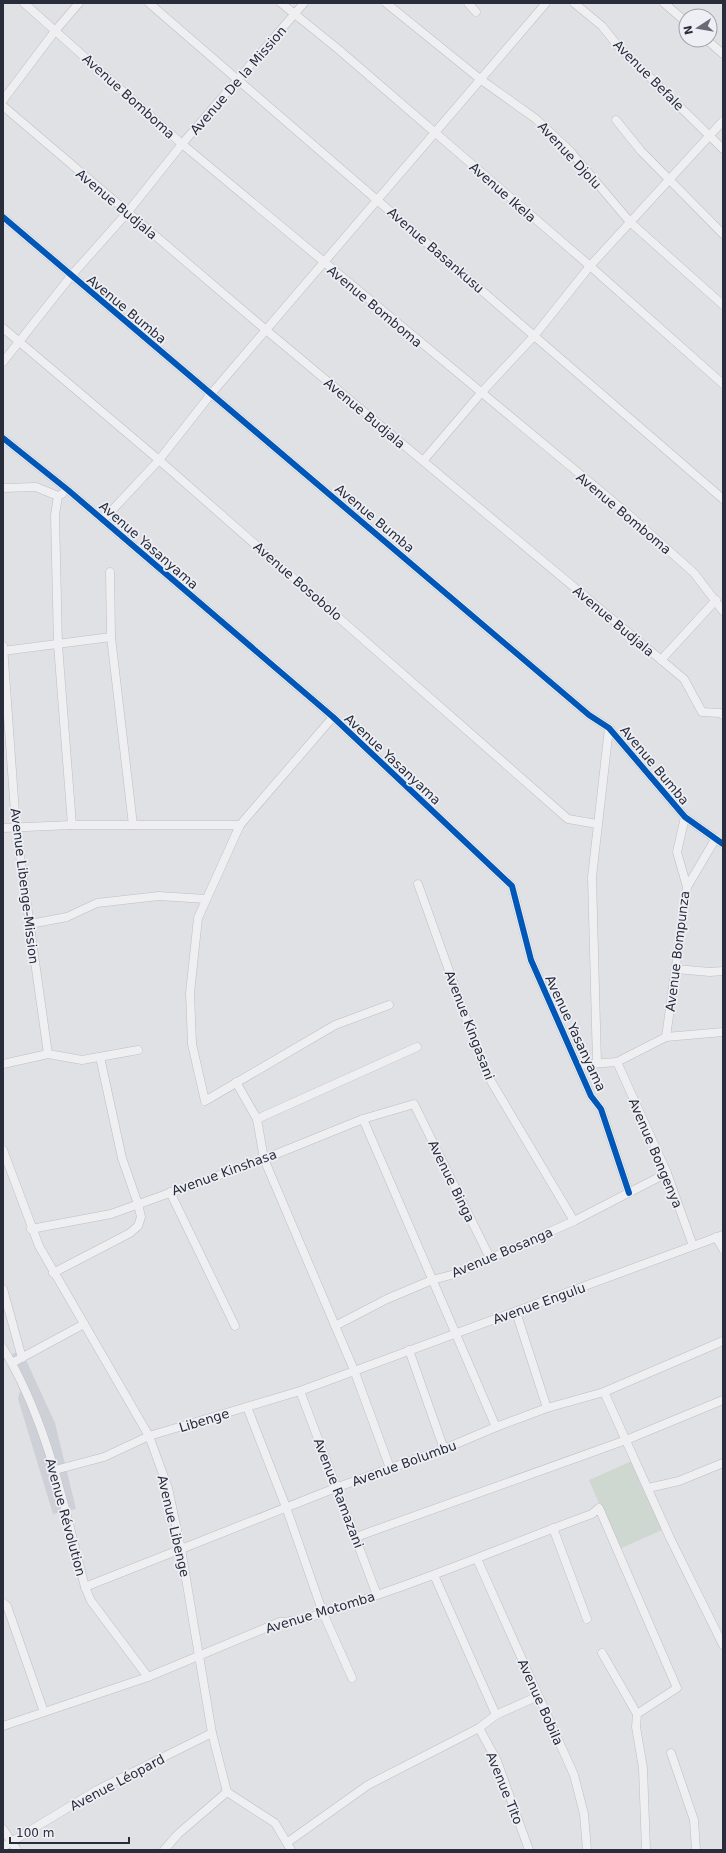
<svg xmlns="http://www.w3.org/2000/svg" width="726" height="1853" font-family="'DejaVu Sans',sans-serif">
  <style>
    .built { fill: #ced0d7 }
    .green { fill: #ced7d0 }
    .lines { fill: none; stroke-linecap: round; stroke-linejoin: round }
    .minor-casing { stroke: #bdbfc2; stroke-width: 9 }
    .minor { stroke: #efeff1; stroke-width: 8 }
    .cycleway-casing { stroke: #edeff4; stroke-width: 8 }
    .cycleway { stroke: #0057b8; stroke-width: 6 }
    .labels { text-anchor: middle; stroke-width: 3.5; stroke-linejoin: round; paint-order: stroke }
    .street-label { font-size: 13px; fill: #282c3b; stroke: #edeff4 }
  </style>
  <rect width="100%" height="100%" fill="#dfe1e4"/>
  <path class="built" d="M21 1349 55 1423 76 1509 53 1514 18 1399 20 1391 7 1358Z"/>
  <path class="green" d="M632 1461 662 1530 619 1549 589 1480Z"/>
  <g class="lines">
    <g class="minor-casing">
      <g id="minor">
        <path d="M24 3 182 144 628 514 694 573 723 611"/>
        <path d="M149 3 723 499"/>
        <path d="M281 3 338 49 590 266 723 384"/>
        <path d="M386 3 480 79 536 119 570 151 630 222 723 305"/>
        <path d="M468 3 476 12"/>
        <path d="M574 3 602 26 618 46 723 149"/>
        <path d="M664 3 686 22"/>
        <path d="M707 40 723 54"/>
        <path d="M3 100 55 31 79 3"/>
        <path d="M3 106 266 330 684 679 702 712 720 713 723 715"/>
        <path d="M616 120 641 151 723 234"/>
        <path d="M3 217 589 715 609 728 685 817 723 844"/>
        <path d="M3 328 159 460 568 819 597 824"/>
        <path d="M3 362 71 276 127 213 182 144 304 3"/>
        <path d="M3 438 68 490 333 717 512 886 531 960 591 1096 601 1109 629 1193"/>
        <path d="M423 461 481 393 535 335 590 266 723 121"/>
        <path d="M3 488 36 487 58 496 62 494"/>
        <path d="M58 496 55 515 58 645 72 825"/>
        <path d="M103 520 159 460 211 394 546 3"/>
        <path d="M110 572 111 637 133 825"/>
        <path d="M3 646 16 827 48 1054"/>
        <path d="M3 651 111 637"/>
        <path d="M661 660 716 600"/>
        <path d="M240 825 198 918 190 993 192 1044 205 1101 335 1025 389 1005"/>
        <path d="M3 828 72 825H240L333 717"/>
        <path d="M418 884 485 1071 574 1221"/>
        <path d="M687 887 716 838"/>
        <path d="M30 924 67 917 97 903 159 896 206 899"/>
        <path d="M676 969 710 972 723 971"/>
        <path d="M666 1037 687 887 677 852 685 817"/>
        <path d="M617 1062 667 1173 693 1246"/>
        <path d="M597 1063 592 877 609 728"/>
        <path d="M3 1064 48 1054 82 1060 138 1050"/>
        <path d="M577 1065 617 1062 666 1037 723 1032"/>
        <path d="M236 1082 257 1119"/>
        <path d="M363 1119 496 1427"/>
        <path d="M3 1150 39 1246 149 1436 168 1488 181 1549 212 1733 227 1792"/>
        <path d="M170 1192 235 1326"/>
        <path d="M31 1229 111 1214 264 1159 363 1119 414 1104 490 1258"/>
        <path d="M716 1237 723 1249"/>
        <path d="M53 1273 130 1233 138 1226 141 1217 138 1204 122 1158 100 1057"/>
        <path d="M3 1289 22 1358"/>
        <path d="M516 1312 547 1408"/>
        <path d="M335 1326 387 1299 432 1280 455 1274 574 1221 667 1173"/>
        <path d="M3 1348C47 1420 64 1506 85 1587L91 1601 148 1677"/>
        <path d="M409 1350 444 1449"/>
        <path d="M12 1363 84 1324"/>
        <path d="M300 1391 377 1595"/>
        <path d="M604 1392 670 1538 723 1645"/>
        <path d="M247 1407 286 1507 323 1613 352 1678"/>
        <path d="M390 1468 354 1370 264 1159 257 1119 417 1047"/>
        <path d="M55 1470 104 1457 149 1436 300 1391 723 1235"/>
        <path d="M648 1488 679 1481 723 1463"/>
        <path d="M553 1528 587 1619"/>
        <path d="M356 1537 626 1440 723 1400"/>
        <path d="M477 1559 574 1775 584 1814 587 1850"/>
        <path d="M434 1575 496 1715"/>
        <path d="M85 1587 338 1487 444 1449 496 1427 547 1408 604 1392 723 1341"/>
        <path d="M3 1603 7 1606 44 1712"/>
        <path d="M602 1653 637 1714 636 1727 643 1768 646 1850"/>
        <path d="M3 1726 148 1677 280 1622C307 1621 334 1609 359 1601 438 1576 514 1542 592 1514L599 1508 677 1688 637 1714"/>
        <path d="M479 1728 497 1761 529 1850"/>
        <path d="M671 1753 694 1820 696 1850"/>
        <path d="M227 1792 275 1823 291 1850"/>
        <path d="M3 1829 17 1850"/>
        <path d="M288 1842 368 1785 479 1728 496 1715 538 1696"/>
        <path d="M3 1847 97 1790 212 1733"/>
        <path d="M164 1850 178 1834 227 1792"/>
      </g>
    </g>
    <use href="#minor" class="minor"/>
    <g class="cycleway-casing">
      <g id="cycleway">
        <path d="M3 217 589 715 609 728 685 817 723 844"/>
        <path d="M3 438 68 490 333 717 512 886 531 960 591 1096 601 1109 629 1193"/>
      </g>
    </g>
    <use href="#cycleway" class="cycleway"/>
  </g>
  <g class="labels">
    <g class="street-label">
      <text transform="translate(649 75) rotate(45)" y="5">Avenue Befale</text>
      <text transform="translate(238 80) rotate(-49)" y="5">Avenue De la Mission</text>
      <text transform="translate(129 96) rotate(42)" y="5">Avenue Bomboma</text>
      <text transform="translate(570 155) rotate(47)" y="5">Avenue Djolu</text>
      <text transform="translate(503 192) rotate(41)" y="5">Avenue Ikela</text>
      <text transform="translate(117 204) rotate(40)" y="5">Avenue Budjala</text>
      <text transform="translate(436 250) rotate(41)" y="5">Avenue Basankusu</text>
      <text transform="translate(375 306) rotate(40)" y="5">Avenue Bomboma</text>
      <text transform="translate(127 309) rotate(40)" y="5">Avenue Bumba</text>
      <text transform="translate(365 413) rotate(40)" y="5">Avenue Budjala</text>
      <text transform="translate(624 513) rotate(40)" y="5">Avenue Bomboma</text>
      <text transform="translate(375 518) rotate(40)" y="5">Avenue Bumba</text>
      <text transform="translate(149 545) rotate(41)" y="5">Avenue Yasanyama</text>
      <text transform="translate(298 581) rotate(41)" y="5">Avenue Bosobolo</text>
      <text transform="translate(614 621) rotate(40)" y="5">Avenue Budjala</text>
      <text transform="translate(393 759) rotate(43)" y="5">Avenue Yasanyama</text>
      <text transform="translate(655 765) rotate(50)" y="5">Avenue Bumba</text>
      <text transform="translate(25 886) rotate(83)" y="5">Avenue Libenge-Mission</text>
      <text transform="translate(677 951) rotate(-83)" y="5">Avenue Bompunza</text>
      <text transform="translate(470 1025) rotate(69)" y="5">Avenue Kingasani</text>
      <text transform="translate(576 1033) rotate(65)" y="5">Avenue Yasanyama</text>
      <text transform="translate(656 1153) rotate(67)" y="5">Avenue Bongenya</text>
      <text transform="translate(224 1172) rotate(-20)" y="5">Avenue Kinshasa</text>
      <text transform="translate(452 1181) rotate(64)" y="5">Avenue Binga</text>
      <text transform="translate(502 1252) rotate(-23)" y="5">Avenue Bosanga</text>
      <text transform="translate(539 1303) rotate(-20)" y="5">Avenue Engulu</text>
      <text transform="translate(204 1420) rotate(-17)" y="5">Libenge</text>
      <text transform="translate(404 1463) rotate(-20)" y="5">Avenue Bolumbu</text>
      <text transform="translate(339 1493) rotate(69)" y="5">Avenue Ramazani</text>
      <text transform="translate(66 1517) rotate(75)" y="5">Avenue Révolution</text>
      <text transform="translate(174 1526) rotate(77)" y="5">Avenue Libenge</text>
      <text transform="translate(320 1612) rotate(-17)" y="5">Avenue Motomba</text>
      <text transform="translate(541 1702) rotate(66)" y="5">Avenue Bobila</text>
      <text transform="translate(117 1782) rotate(-28)" y="5">Avenue Léopard</text>
      <text transform="translate(505 1788) rotate(68)" y="5">Avenue Tito</text>
    </g>
  </g>
  <rect width="726" height="1853" fill="none" stroke="#282c3b" stroke-width="8"/>
  <g transform="translate(698 28) rotate(258)"><circle r="19" fill="#edeff4" stroke="#9ea1aa"/>
  <path d="M0-3L7 15L0 10L-7 15Z" fill="#686b76"/>
  <text y="-6" font-size="11" font-weight="bold" text-anchor="middle" fill="#282c3b">N</text>
  </g>
  <path d="M10 1837v6h119v-6" fill="none" stroke="#282c3b" stroke-width="2"/>
  <text x="16" y="1837" font-size="12" fill="#282c3b" stroke="#edeff4" stroke-width="3" paint-order="stroke">100 m</text>
</svg>
